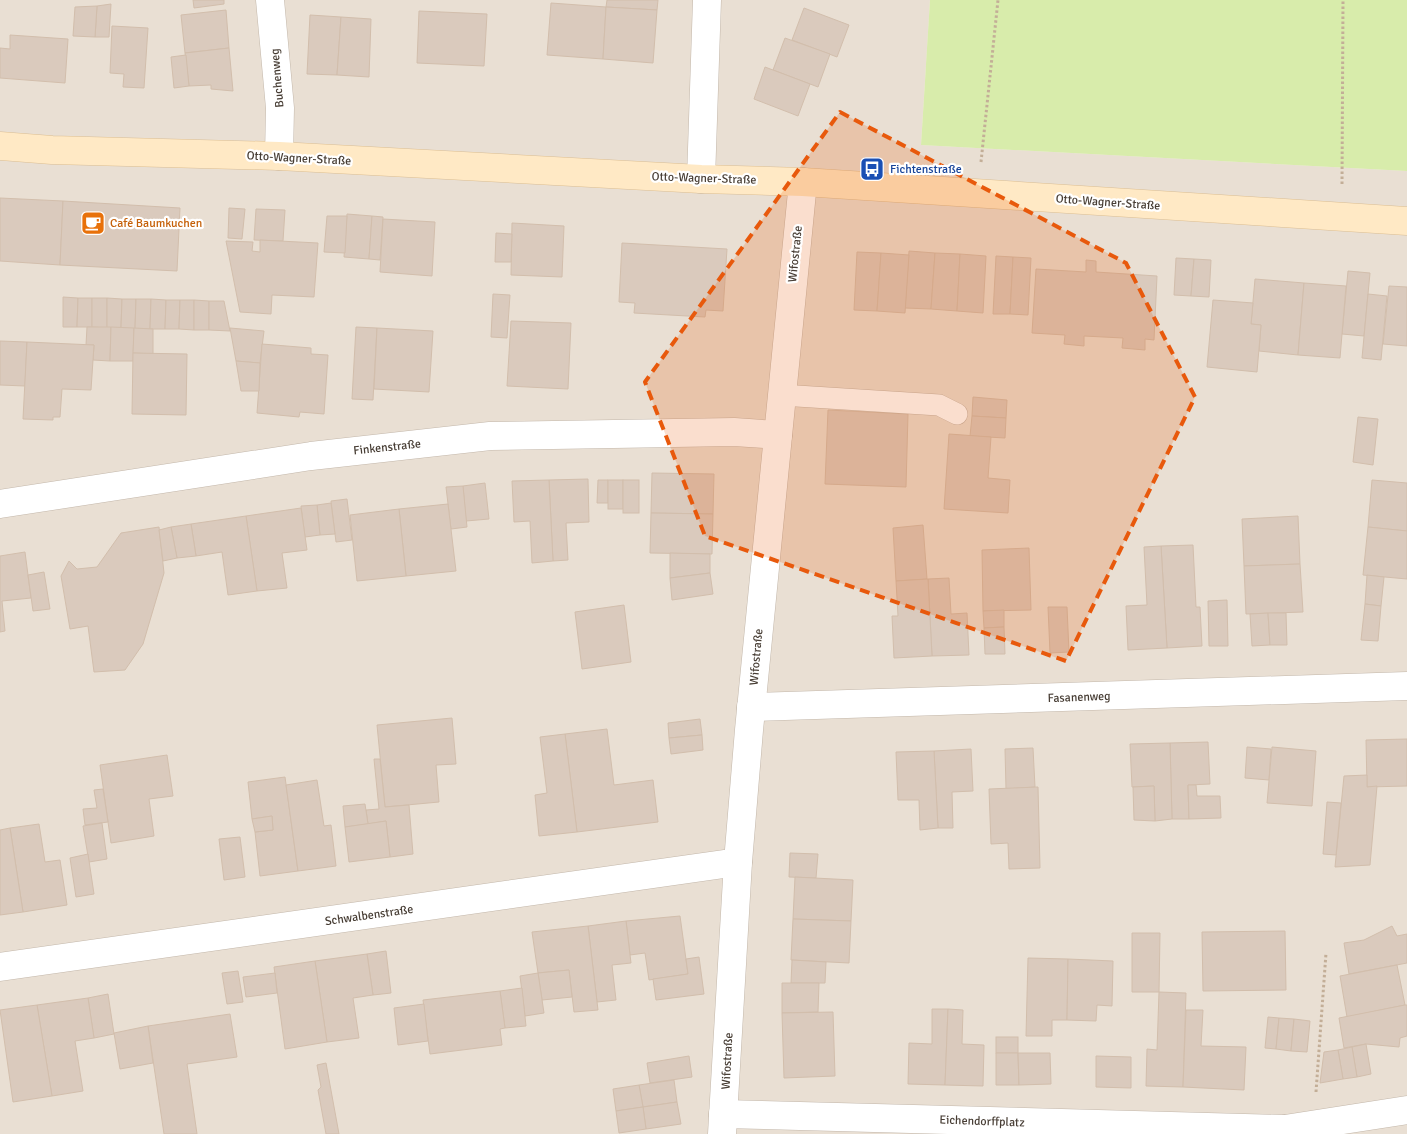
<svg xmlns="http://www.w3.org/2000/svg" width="1407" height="1134" font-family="Signika,sans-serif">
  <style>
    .residential { fill: #e9dfd3 }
    .green { fill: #d8ecab }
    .building { fill: #dacabd; stroke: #d2beac }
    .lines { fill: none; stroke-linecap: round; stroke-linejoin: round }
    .lane-casing { stroke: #c3b7aa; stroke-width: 22 }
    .street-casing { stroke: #c3b7aa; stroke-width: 29 }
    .secondary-casing { stroke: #dbbe93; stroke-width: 29 }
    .path { stroke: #c3ae97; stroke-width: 3; stroke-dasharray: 2.5 2.5; stroke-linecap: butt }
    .lane { stroke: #fff; stroke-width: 21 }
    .street { stroke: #fff; stroke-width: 28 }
    .secondary { stroke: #ffe9c5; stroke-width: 28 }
    .marked { fill: #e8590c; fill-opacity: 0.2; stroke: #e8590c; stroke-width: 4; stroke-dasharray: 10 6; stroke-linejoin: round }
    .labels { text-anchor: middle; stroke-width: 4.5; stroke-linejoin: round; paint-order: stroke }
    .street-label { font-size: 12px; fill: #473d34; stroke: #fff }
    .transit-label { font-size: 12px; fill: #164399; stroke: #fff; text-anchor: start }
    .food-label { font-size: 12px; fill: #c56008; stroke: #fff; text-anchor: start }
  </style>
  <rect width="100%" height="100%" fill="#f4eee5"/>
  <path class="residential" d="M0 0H930L921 145 1407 171V1134H0Z"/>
  <path class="green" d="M930 0H1407V171L921 145Z"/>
  <g class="building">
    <path d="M193 0H224V4L194 8Z"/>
    <path d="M607 0H658L657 10 606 7Z"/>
    <path d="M551 3 606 7 603 59 547 55Z"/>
    <path d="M111 4 109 37H95L97 6Z"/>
    <path d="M97 6 95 37 73 36 75 7Z"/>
    <path d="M606 7 657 10 653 63 603 59Z"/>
    <path d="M804 8 849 25 837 57 792 40Z"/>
    <path d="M226 10 229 48 185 53 181 15Z"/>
    <path d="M419 11 487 14 484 66 417 63Z"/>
    <path d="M310 15 341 17 337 75 307 74Z"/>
    <path d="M341 17 371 19 369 77 337 75Z"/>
    <path d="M112 26 148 28 144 88 123 87 124 74 110 73Z"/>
    <path d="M10 35 68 39 65 83 0 78V48L10 49Z"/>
    <path d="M785 38 830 54 818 87 773 70Z"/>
    <path d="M229 48 233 91 211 89V85L189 86 185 53Z"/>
    <path d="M186 55 189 86 174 88 171 57Z"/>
    <path d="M765 67 810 84 798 116 754 99Z"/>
    <path d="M0 198 63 201 60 265 0 261Z"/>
    <path d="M63 201 180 208 177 271 60 265Z"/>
    <path d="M229 208 245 209 242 239 228 238Z"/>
    <path d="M256 209 285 210 283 241 254 240Z"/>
    <path d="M347 214 372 216 369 259 344 257Z"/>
    <path d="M327 216H347L345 253 324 252Z"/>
    <path d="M372 216 383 217 380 260 369 259Z"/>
    <path d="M383 219 435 222 432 276 380 272Z"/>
    <path d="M512 223 564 226 562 277 511 275Z"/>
    <path d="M496 233 512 234 511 262H495Z"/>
    <path d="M260 240 318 243 314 297 272 295 271 314 240 312 226 241 253 242 252 251 260 252Z"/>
    <path d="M622 243 727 249 723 311 706 310 705 317 634 313 635 303 619 302Z"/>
    <path d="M909 251 935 253 931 309 905 308Z"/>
    <path d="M857 252 881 253 877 311 854 310Z"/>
    <path d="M881 253 909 255 905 313 877 311Z"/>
    <path d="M935 253 960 254 957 311 931 309Z"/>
    <path d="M960 254 986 256 983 313 957 311Z"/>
    <path d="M996 256 1013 257 1010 314H993Z"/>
    <path d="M1013 257 1031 258 1028 315 1010 314Z"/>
    <path d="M1176 258 1194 259 1191 296 1174 295Z"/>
    <path d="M1194 259 1211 260 1209 297 1191 296Z"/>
    <path d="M1086 260 1096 261V272L1157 276 1154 340 1145 339V350L1122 348 1123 338 1084 336V346L1064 344 1065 335 1032 333 1036 269 1086 272Z"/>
    <path d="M1348 271 1370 273 1364 336 1342 334Z"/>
    <path d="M1255 279 1304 283 1298 355 1259 351 1261 325 1251 324Z"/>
    <path d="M1304 283 1346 286 1340 358 1298 355Z"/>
    <path d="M1389 286 1407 287V346L1383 344Z"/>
    <path d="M493 294 510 295 507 338 491 337Z"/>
    <path d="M1368 294 1387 296 1381 360 1362 358Z"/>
    <path d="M63 297 78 298 77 327H63Z"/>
    <path d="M78 298H92V327H77Z"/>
    <path d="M92 298H107V328L92 327Z"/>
    <path d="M107 298 122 299 121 328H107Z"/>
    <path d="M122 299H136L135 329 121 328Z"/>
    <path d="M136 299H151L150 329H135Z"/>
    <path d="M151 299 166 300 165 329H150Z"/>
    <path d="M166 300H180L179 329H165Z"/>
    <path d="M180 300H194V330L179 329Z"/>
    <path d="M194 300 209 301V330H194Z"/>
    <path d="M1213 300 1253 303 1251 324 1261 325 1257 372 1207 367Z"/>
    <path d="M209 301H224L230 331 209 330Z"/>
    <path d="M511 321 571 323 568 389 507 386Z"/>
    <path d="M87 327H111L110 361 93 360 94 345H86Z"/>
    <path d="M111 327 134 328 133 361H110Z"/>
    <path d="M356 327 377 328 373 400 352 399Z"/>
    <path d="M134 328 153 329V354L133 353Z"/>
    <path d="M230 328 264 331 260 363 236 361Z"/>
    <path d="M377 328 433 331 429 392 374 389Z"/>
    <path d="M0 341 27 342 25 386 0 385Z"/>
    <path d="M27 342 94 345 91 390 62 389 60 417H53V420L23 419Z"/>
    <path d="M262 344 311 348V354L328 355 324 414 300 412 299 417 257 413Z"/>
    <path d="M133 353 187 354 186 415 132 414Z"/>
    <path d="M236 361 260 363 259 391H241Z"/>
    <path d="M973 397 1007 400 1006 418 972 416Z"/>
    <path d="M828 410 908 414 906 487 825 484Z"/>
    <path d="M972 416 1006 418 1005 438 970 436Z"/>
    <path d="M1358 417 1378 419 1373 465 1353 462Z"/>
    <path d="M949 434 991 437 988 478 1010 480 1008 513 944 509Z"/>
    <path d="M652 473 714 474 713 514 651 513Z"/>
    <path d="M588 479 589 522 566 523 568 560 553 561 549 480Z"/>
    <path d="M549 480 553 561 532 563 530 521 514 522 512 481Z"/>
    <path d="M598 480H608V503H597Z"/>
    <rect x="608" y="480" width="15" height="29"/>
    <rect x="623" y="480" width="16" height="33"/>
    <path d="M1372 480 1407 483V531L1368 527Z"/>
    <path d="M485 483 489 519 466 521 463 486Z"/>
    <path d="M463 486 467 527 451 529 446 487Z"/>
    <path d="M347 499 352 540 336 542 331 501Z"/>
    <path d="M331 503 335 534 320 535 317 505Z"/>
    <path d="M448 504 456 571 406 576 399 509Z"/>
    <path d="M317 505 320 535 305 537 301 506Z"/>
    <path d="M301 508 307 550 282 553 287 588 257 591 246 516Z"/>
    <path d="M399 509 406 576 357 581 350 515Z"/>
    <path d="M651 513 713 514 712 554 650 553Z"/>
    <path d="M246 516 257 591 228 595 222 552 196 556 191 524Z"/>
    <path d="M1298 516 1300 564 1244 566 1242 519Z"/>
    <path d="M191 524 196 556 177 558 171 527Z"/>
    <path d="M923 525 927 579 896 581 893 528Z"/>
    <path d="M159 527 164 573 143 644 125 670 94 672 88 626 70 629 61 576 69 561 77 569 97 567 121 533Z"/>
    <path d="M171 527 177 558 163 561 159 530Z"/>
    <path d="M1368 527 1407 531V579L1363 575Z"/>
    <path d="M1193 545 1196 607H1200L1202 646 1167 648 1161 546Z"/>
    <path d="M1161 546 1167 648 1128 650 1126 606 1147 605 1144 547Z"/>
    <path d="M1029 548 1031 610 983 611 982 550Z"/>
    <path d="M25 552 31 598 2 601 5 631 0 632V556Z"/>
    <path d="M670 553 710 554V573L670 578Z"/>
    <path d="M1300 564 1303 612 1246 614 1244 566Z"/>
    <path d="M44 572 50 609 33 611 28 575Z"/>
    <path d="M710 573 713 594 672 600 670 578Z"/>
    <path d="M1367 575 1384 577 1381 606 1365 604Z"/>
    <path d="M949 578 951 614 967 613 969 655 932 656 928 579Z"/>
    <path d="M928 579 932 656 894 658 892 616H898L896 581Z"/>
    <path d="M1227 600 1228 646H1209L1208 601Z"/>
    <path d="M1365 604 1381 606 1378 641 1361 640Z"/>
    <path d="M624 605 631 662 582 669 575 612Z"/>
    <path d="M1048 607H1067L1069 652 1050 653Z"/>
    <path d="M1004 610V627L984 628 983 611Z"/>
    <path d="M1268 613 1270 645 1252 646 1250 614Z"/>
    <path d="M1268 613H1286L1287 645H1270Z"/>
    <path d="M1004 627 1005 654H985L984 628Z"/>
    <path d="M452 718 456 764 436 765 439 802 385 807 377 725Z"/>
    <path d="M700 719 702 735 669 738 668 723Z"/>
    <path d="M607 729 614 785 653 780 658 822 577 832 565 734Z"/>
    <path d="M565 734 577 832 539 836 535 795 547 793 540 737Z"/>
    <path d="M702 735 703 750 671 754 669 738Z"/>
    <path d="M1407 739V786L1367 787 1366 740Z"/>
    <path d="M1208 742 1210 784 1188 785 1189 819H1172L1170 743Z"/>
    <path d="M1170 743 1172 819 1155 821 1154 786 1132 787 1130 744Z"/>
    <path d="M1247 747 1271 749 1269 780 1245 778Z"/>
    <path d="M1272 747 1316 751 1312 806 1267 803Z"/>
    <path d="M1033 748 1035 787 1006 789 1005 749Z"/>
    <path d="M971 749 973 791 952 792 953 828H938L934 751Z"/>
    <path d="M934 751 938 828 920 830 919 800H898L896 752Z"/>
    <path d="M167 755 173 796 149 799 154 836 111 843 100 765Z"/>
    <path d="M374 759H380L385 807 409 805 413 854 390 857 386 821 368 824 366 810 379 809Z"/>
    <path d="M1367 775V787L1377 786 1370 865 1335 867 1344 776Z"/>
    <path d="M285 777 298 871 260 876 255 832 273 830 272 816 252 819 248 782Z"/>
    <path d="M317 780 324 826 331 825 336 866 298 871 286 785Z"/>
    <path d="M1188 785H1196L1197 796H1220L1221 818 1189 819Z"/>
    <path d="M1154 786 1155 821 1134 820 1133 787Z"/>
    <path d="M1038 787 1040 868 1009 869 1008 843 991 844 989 789Z"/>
    <path d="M103 789 108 822 85 825 83 809 97 808 94 790Z"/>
    <path d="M1327 802 1341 803 1336 855 1323 854Z"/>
    <path d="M365 804 368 824 345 827 343 806Z"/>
    <path d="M272 816 273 830 255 832 252 819Z"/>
    <path d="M386 821 390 857 349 862 345 827Z"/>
    <path d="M102 823 107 859 89 862 83 826Z"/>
    <path d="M39 824 45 862 60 860 67 905 23 912 10 828Z"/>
    <path d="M10 828 23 912 0 915V830Z"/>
    <path d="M240 837 245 877 224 880 219 839Z"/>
    <path d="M790 853 818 854 816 878 789 877Z"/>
    <path d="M88 854 94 894 76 897 70 858Z"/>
    <path d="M795 877 853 880 851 921 793 919Z"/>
    <path d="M680 916 688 974 649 980 645 953 630 955 626 921Z"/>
    <path d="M793 919 851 921 849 963 791 960Z"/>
    <path d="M626 921 631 963 612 965 616 1000 597 1002 588 926Z"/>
    <path d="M588 926 598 1010 574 1012 569 970 538 973 532 932Z"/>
    <path d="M1392 926 1397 936 1407 934V963L1349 974 1344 943 1364 940Z"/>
    <path d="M1285 931 1286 990 1203 991 1202 932Z"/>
    <path d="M1132 933H1160L1159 992H1132Z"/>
    <path d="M386 951 391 993 373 995 367 954Z"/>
    <path d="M367 954 373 995 353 998 359 1038 327 1042 315 961Z"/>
    <path d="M699 957 704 994 656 1000 653 979 688 974 686 959Z"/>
    <path d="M1028 958 1068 959 1067 1020H1052V1036H1026Z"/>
    <path d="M1068 959 1113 961 1112 1006 1097 1005 1096 1021 1067 1020Z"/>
    <path d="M792 960 826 962 825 983H791Z"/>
    <path d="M315 961 327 1042 285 1049 274 967Z"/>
    <path d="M1397 965 1405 1005 1347 1017 1340 976Z"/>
    <path d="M569 970 572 997 542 1000 538 973Z"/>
    <path d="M238 971 243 1002 227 1004 222 973Z"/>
    <path d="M275 973 277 993 246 997 243 977Z"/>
    <path d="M538 973 544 1013 525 1016 520 976Z"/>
    <path d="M782 983H819L818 1012 782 1013Z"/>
    <path d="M522 988 526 1026 505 1028 500 991Z"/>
    <path d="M500 991 505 1028 500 1029 502 1045 430 1054 423 1000Z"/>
    <path d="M1159 992 1186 993 1183 1087 1146 1086 1147 1049 1157 1050Z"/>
    <path d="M108 994 114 1034 94 1038 88 998Z"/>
    <path d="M88 998 94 1038 75 1041 83 1091 52 1096 37 1005Z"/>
    <path d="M424 1004 428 1041 398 1045 394 1008Z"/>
    <path d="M37 1005 52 1096 13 1102 0 1010Z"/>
    <path d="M1405 1005H1407V1036L1400 1038 1399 1047 1366 1044 1344 1048 1339 1018Z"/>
    <path d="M932 1009H948L945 1085 908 1084 909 1043 932 1044Z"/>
    <path d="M948 1009 963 1010 962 1044 984 1045 983 1086 945 1085Z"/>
    <path d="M1186 1010H1203L1201 1046 1246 1047 1244 1090 1183 1087Z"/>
    <path d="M833 1012 835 1076 784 1078 782 1013Z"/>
    <path d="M230 1014 237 1057 187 1064 197 1134H164L148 1026Z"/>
    <path d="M1268 1017 1279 1018 1276 1049 1265 1048Z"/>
    <path d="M1279 1018 1294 1019 1291 1051 1276 1049Z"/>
    <path d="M1294 1019 1310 1021 1307 1052 1291 1051Z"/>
    <path d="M148 1026 153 1063 120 1069 114 1033Z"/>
    <rect x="996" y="1037" width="22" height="16"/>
    <path d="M1366 1044 1371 1074 1357 1077 1352 1047Z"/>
    <path d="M1352 1047 1357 1077 1343 1079 1338 1050Z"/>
    <path d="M1338 1050 1343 1079 1320 1083 1324 1052Z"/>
    <path d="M996 1053H1018L1019 1085H996Z"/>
    <path d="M1018 1053H1050L1051 1084 1019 1085Z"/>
    <path d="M689 1056 692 1077 650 1083 647 1063Z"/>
    <path d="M1096 1056 1131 1057V1088L1096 1087Z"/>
    <path d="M326 1063 339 1134H326L318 1090 321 1087 317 1065Z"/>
    <path d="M674 1080 677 1102 643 1107 639 1085Z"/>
    <path d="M639 1085 643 1107 616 1111 613 1089Z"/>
    <path d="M677 1102 681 1124 646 1129 643 1107Z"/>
    <path d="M643 1107 646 1129 619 1133 616 1111Z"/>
  </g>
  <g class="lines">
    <g class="lane-casing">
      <path id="lane" d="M781 395 939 405 957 414"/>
    </g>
    <g class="street-casing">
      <g id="street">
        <path d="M270 0 280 108 279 156"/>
        <path d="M701 179 707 0"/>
        <path d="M0 504 311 456 490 436 734 432 778 435"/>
        <path d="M751 707 1407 686"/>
        <path d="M0 967 738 862"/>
        <path d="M723 1114 1285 1129"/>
        <path d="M722 1134 738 862 749 730 803 182"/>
        <path d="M1271 1134 1285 1129 1407 1110"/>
      </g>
    </g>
    <g class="secondary-casing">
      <path id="secondary" d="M0 146 52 150 279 156 701 179 803 182 1407 221"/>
    </g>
    <g class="path">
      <path d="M981 162 998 0"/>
      <path d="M1342 184 1343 0"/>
      <path d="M1316 1092 1326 953"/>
    </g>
    <use href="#lane" class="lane"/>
    <use href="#street" class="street"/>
    <use href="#secondary" class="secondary"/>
  </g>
  <path class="marked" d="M840 112 1126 263 1195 397 1066 661 705 536 645 382Z"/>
  <defs>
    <g id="bus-square" transform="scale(1.25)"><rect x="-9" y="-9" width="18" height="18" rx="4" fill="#1a4fb4" stroke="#fff"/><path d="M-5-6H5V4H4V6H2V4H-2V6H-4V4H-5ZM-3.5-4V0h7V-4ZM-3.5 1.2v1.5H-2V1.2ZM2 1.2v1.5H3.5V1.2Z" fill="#fff"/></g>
    <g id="cafe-square" transform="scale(1.25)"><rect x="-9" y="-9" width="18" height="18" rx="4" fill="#e8710a" stroke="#fff"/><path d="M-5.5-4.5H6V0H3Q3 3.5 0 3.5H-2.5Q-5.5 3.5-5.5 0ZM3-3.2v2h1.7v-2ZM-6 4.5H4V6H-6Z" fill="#fff"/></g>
  </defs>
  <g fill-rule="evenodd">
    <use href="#bus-square" x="872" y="169"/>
    <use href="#cafe-square" x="93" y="223"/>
  </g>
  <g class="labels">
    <g class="street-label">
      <text transform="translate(277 78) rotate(-95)" y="4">Buchenweg</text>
      <text transform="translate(299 158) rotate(3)" y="4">Otto-Wagner-Straße</text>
      <text transform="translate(704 178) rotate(2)" y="4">Otto-Wagner-Straße</text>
      <text transform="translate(1108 202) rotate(4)" y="4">Otto-Wagner-Straße</text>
      <text transform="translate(795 254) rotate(-84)" y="4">Wifostraße</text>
      <text transform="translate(387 447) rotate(-6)" y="4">Finkenstraße</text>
      <text transform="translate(756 657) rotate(-85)" y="4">Wifostraße</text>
      <text transform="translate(1079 697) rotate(-2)" y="4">Fasanenweg</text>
      <text transform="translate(369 915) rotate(-8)" y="4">Schwalbenstraße</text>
      <text transform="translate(727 1061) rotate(-87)" y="4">Wifostraße</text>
      <text transform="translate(982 1121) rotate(2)" y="4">Eichendorffplatz</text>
    </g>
    <g class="transit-label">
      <text x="890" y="173">Fichtenstraße</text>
    </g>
    <g class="food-label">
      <text x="110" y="227">Café Baumkuchen</text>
    </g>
  </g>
</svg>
